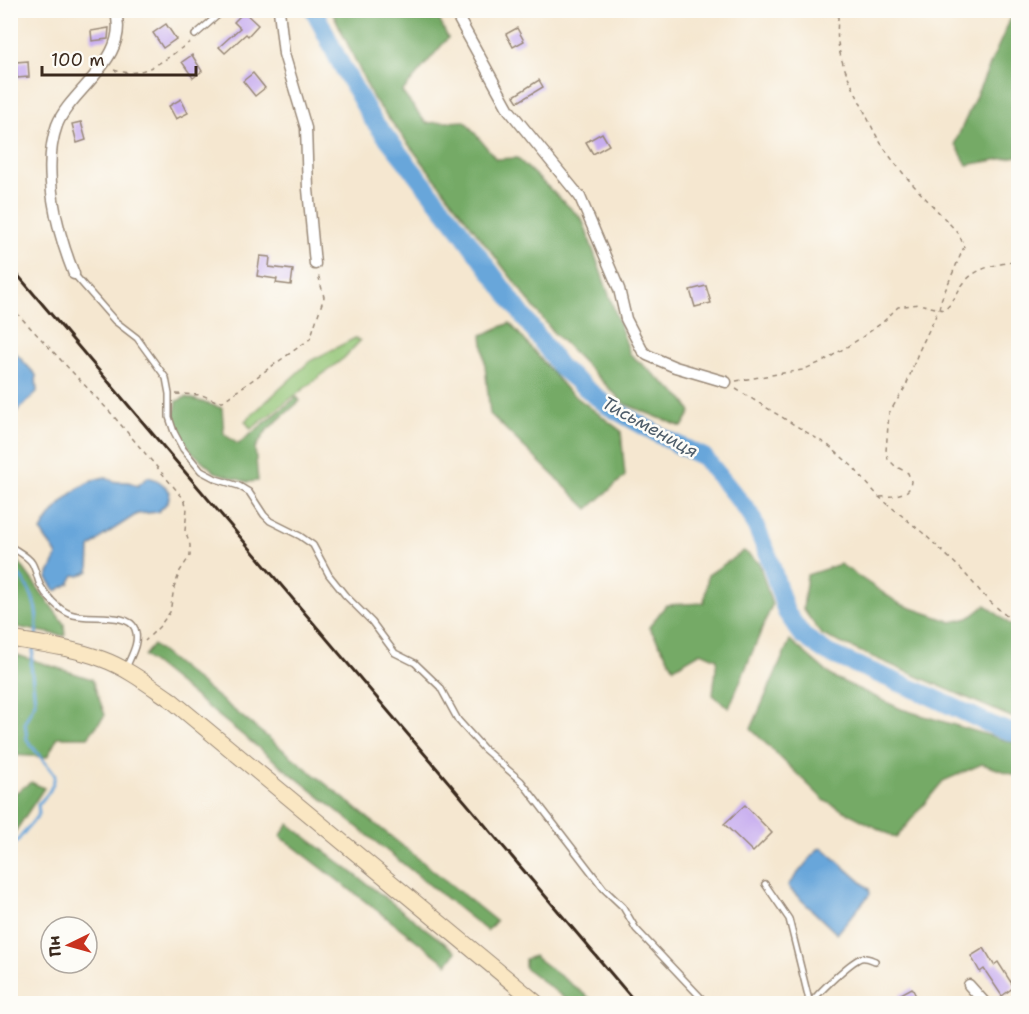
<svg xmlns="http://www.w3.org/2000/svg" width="1029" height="1014" font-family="'Shantell Sans',sans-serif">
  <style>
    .green { fill: #92c475; stroke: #66774a; stroke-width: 1.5 }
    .forest { fill: #75aa66; stroke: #586a42; stroke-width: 1.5 }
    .water { fill: #67a6da; stroke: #51687c; stroke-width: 1.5 }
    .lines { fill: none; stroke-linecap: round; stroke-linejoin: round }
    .stream { stroke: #67a6da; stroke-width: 3 }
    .river { stroke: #67a6da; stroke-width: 18 }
    .building { fill: #c7adef }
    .service-casing { stroke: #988877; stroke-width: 8 }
    .minor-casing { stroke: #988877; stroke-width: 13 }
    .secondary-casing { stroke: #988877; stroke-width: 17 }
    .path { stroke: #988877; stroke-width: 1.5; stroke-dasharray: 4.5 4.5; stroke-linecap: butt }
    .service { stroke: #fff; stroke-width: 5 }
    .minor { stroke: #fff; stroke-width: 10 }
    .secondary { stroke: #fae7c3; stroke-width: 15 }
    .rail { stroke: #3b2a1e; stroke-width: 3 }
    .labels { text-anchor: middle; stroke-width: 5; stroke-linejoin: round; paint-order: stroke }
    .water-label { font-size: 18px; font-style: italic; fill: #4d5c69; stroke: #fdfcf7 }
  </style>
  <rect width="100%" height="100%" fill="#fdfcf7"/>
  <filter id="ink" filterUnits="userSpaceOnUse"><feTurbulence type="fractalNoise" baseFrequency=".0167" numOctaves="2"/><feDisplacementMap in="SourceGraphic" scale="12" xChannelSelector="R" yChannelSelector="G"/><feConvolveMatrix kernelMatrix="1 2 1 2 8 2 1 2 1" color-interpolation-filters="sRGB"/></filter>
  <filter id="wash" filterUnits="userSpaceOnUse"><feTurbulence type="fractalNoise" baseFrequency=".008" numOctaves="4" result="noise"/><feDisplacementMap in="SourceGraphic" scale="24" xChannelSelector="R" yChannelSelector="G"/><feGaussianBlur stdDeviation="1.35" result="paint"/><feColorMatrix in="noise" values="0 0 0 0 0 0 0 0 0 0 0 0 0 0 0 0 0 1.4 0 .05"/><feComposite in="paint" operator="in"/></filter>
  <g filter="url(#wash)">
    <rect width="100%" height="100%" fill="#f5e7d0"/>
    <path class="green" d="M355 338 360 341 344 358 251 429 245 421 310 361Z"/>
    <g class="forest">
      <path d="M332 11H435L448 38 402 92 426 123 465 121 496 159 517 158 582 219 630 354 684 400 691 412 682 427 625 404 553 332 373 98Z"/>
      <path d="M1014 11H1018V156L967 165 955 143Z"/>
      <path d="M510 323 567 390 621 431 625 476 588 509 490 414 482 335Z"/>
      <path d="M186 397 222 408 224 434 238 444 297 397 300 401 267 430 255 448 258 481 247 482 215 472 191 451 174 419 177 401Z"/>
      <path d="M11 551 64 624 65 636 11 626Z"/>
      <path d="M744 551 759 563 772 605 729 708 713 695 717 659 701 652 674 668 649 627 666 605 704 603 708 575Z"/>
      <path d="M840 564 900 604 952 622 969 618 986 605 1018 631V720L822 635 803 609 807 575Z"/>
      <path d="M790 640 833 677 901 709 1018 744V776L982 764 943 781 896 838 825 801 751 729Z"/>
      <path d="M153 645 496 921 487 931 144 656Z"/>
      <path d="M17 655 92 679 105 715 88 737H58L47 757 11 755V668Z"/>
      <path d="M31 782 44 788 11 838V796Z"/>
      <path d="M289 824 456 952 447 964 280 836Z"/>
      <path d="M534 956 596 1003H571L525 968V959Z"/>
    </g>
    <g class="water">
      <path d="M10 347 36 375 37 392 11 417Z"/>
      <path d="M105 477C120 487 125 477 137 486L148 477C158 479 164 484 170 492L168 502 158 512 137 514 103 536 90 548 89 571 80 576 74 575 69 584 56 591 47 578 57 556C53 546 45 541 41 531 53 508 79 481 105 477Z"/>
      <path d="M823 848 869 889 870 894 837 934 790 889 788 885 818 849Z"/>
    </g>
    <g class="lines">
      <g class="stream">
        <path d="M10 566C32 586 40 608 36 637"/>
        <path d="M10 850 39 814 38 804C48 795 53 788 55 775L27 740 25 722 35 702 31 665 34 646"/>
      </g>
      <path class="river" d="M314 10 338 59 372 119 461 231 561 368 609 407 672 442 704 457 751 515 768 555 786 612 803 636 828 653 928 695 996 727 1018 734"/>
    </g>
    <g id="blocks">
      <g class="building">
        <path d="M244 12 258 25 248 36 246 34 225 53 219 47 240 28 234 22Z"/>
        <path d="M166 24 176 39 163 48 153 33Z"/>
        <path d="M109 28 108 39 92 41 91 31Z"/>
        <path d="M517 28 524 41 513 47 506 34Z"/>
        <path d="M192 55 202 71 193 78 182 62Z"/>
        <path d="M28 61 29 77 17 78 16 62Z"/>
        <path d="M253 73 265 88 255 96 243 81Z"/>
        <path d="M539 80 543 87 518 102 514 96Z"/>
        <path d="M181 99 188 113 176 119 169 106Z"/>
        <path d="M81 122 86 140 77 143 72 124Z"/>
        <path d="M602 133 609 145 593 154 586 142Z"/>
        <path d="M260 256 270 257 269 267 293 270 291 285 276 283 277 279 257 276Z"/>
        <path d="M706 286 711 303 695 307 690 290Z"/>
        <path d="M745 805 772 833 753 852 724 824Z"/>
        <path d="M984 948 994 965 998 962 1014 987 1002 996 984 969 980 972 971 956Z"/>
        <path d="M912 988 920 1004H904L899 995Z"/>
      </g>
    </g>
  </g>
  <g filter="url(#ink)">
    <use href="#blocks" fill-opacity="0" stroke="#988877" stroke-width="1.5"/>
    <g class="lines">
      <g class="service-casing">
        <g id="service">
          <path d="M195 35 224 10"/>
          <path d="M74 274 115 321 137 338 166 378 169 394V417L174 432 183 449 201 471 216 479 239 486 249 492 264 515 270 521 300 536 313 545 329 575 345 595 372 622 395 653 415 663 440 687 458 720 484 749 521 781 604 889 623 907 636 929 707 1004"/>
          <path d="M10 546C17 551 28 556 32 563 36 570 37 578 40 585 46 596 58 609 70 614 86 621 129 611 135 629 140 642 131 656 126 668"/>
          <path d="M765 884 789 919 810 1004"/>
          <path d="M810 1004C817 994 850 962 861 958 866 957 870 959 875 961"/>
        </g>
      </g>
      <g class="minor-casing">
        <g id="minor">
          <path d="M279 10 284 54 306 128 308 189 315 264"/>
          <path d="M454 10 509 110 580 197 619 289 626 319 642 350 647 355 675 367 726 382"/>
          <path d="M74 274C57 232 41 169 57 125 71 89 132 58 115 10"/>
          <path d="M969 985 986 1004"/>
        </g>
      </g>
      <g class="secondary-casing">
        <path id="secondary" d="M10 639C41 644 73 648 102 659 127 668 149 685 171 700L538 1004"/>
      </g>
      <g class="path">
        <path d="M114 70C143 80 167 58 190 42"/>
        <path d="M10 306 110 412 184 499 187 508 185 531 190 545V556L180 571 174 588 170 612 159 627 145 641"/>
        <path d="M736 381 802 370 824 361 861 338 883 322 898 307 919 304 939 309 941 300 964 247 959 234C931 203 897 172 876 135 869 122 863 108 856 94 841 62 834 46 839 10"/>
        <path d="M736 389 829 446 852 466 879 497 923 533 961 569 987 599 1018 626"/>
        <path d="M176 394 202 395 216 401H223L310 339 324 297 318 274"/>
        <path d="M880 497 893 496 906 492 910 488 911 481 908 473 895 466 888 459 886 451 889 413 906 386 918 353 939 309 944 310C954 303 956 293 963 284 975 267 999 264 1018 261"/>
        <path d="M1013 620H1018"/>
      </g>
      <use href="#service" class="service"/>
      <use href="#minor" class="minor"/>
      <use href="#secondary" class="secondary"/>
      <path class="rail" d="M10 266 637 1004"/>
    </g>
  </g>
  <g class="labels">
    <g class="water-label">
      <text transform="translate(650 427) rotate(29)" y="6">Тисьмениця</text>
    </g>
  </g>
  <rect width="1029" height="1014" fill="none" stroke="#fdfcf7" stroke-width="36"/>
  <g transform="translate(69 945) rotate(265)"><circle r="28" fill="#fdfcf7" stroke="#afa8a0" stroke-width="1.5"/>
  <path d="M0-4.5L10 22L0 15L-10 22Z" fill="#c8321e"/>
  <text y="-9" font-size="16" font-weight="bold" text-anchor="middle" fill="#3b2a1e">Пн</text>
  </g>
  <path d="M42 66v9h154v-9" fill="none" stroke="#3b2a1e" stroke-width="3"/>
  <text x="51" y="66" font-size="18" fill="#3b2a1e" stroke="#fdfcf7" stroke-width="4.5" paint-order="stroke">100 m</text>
</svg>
